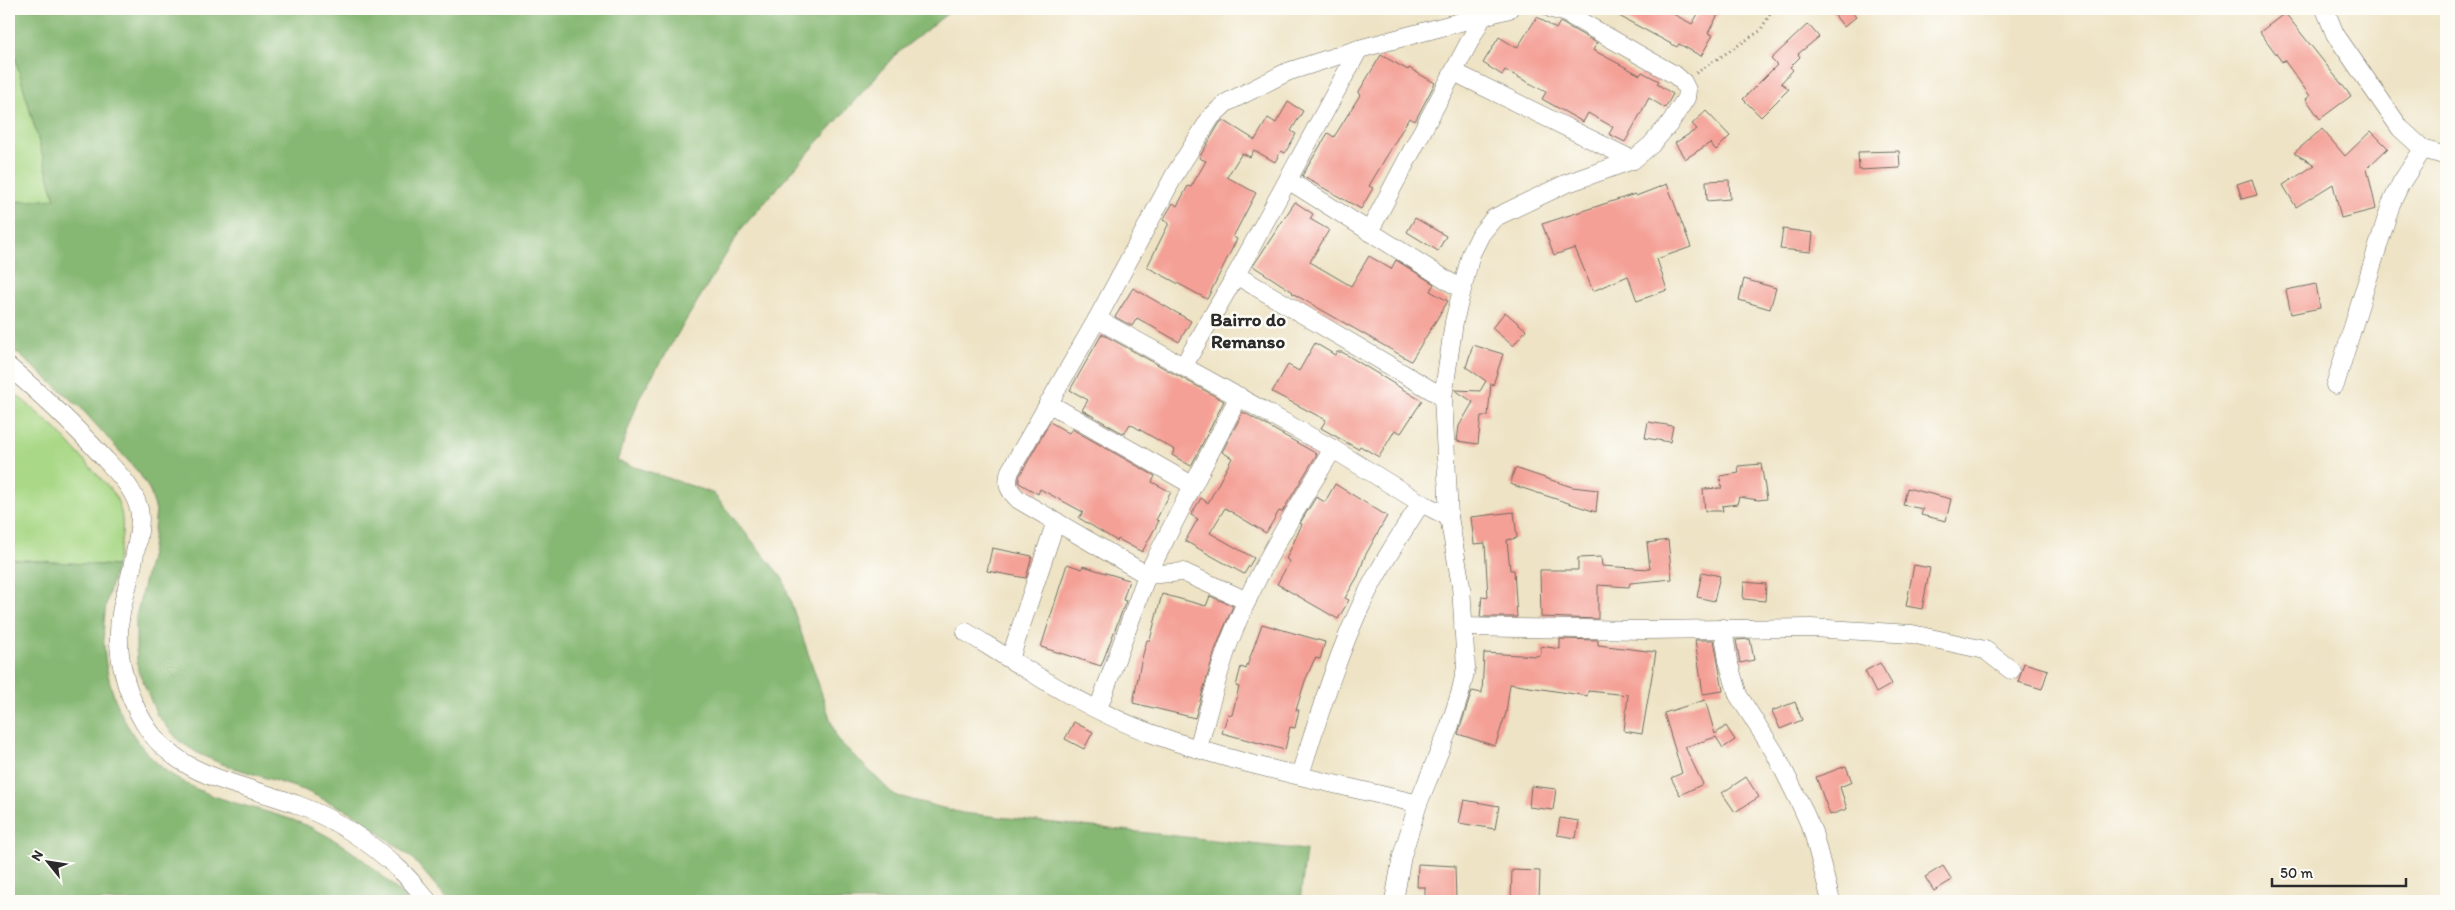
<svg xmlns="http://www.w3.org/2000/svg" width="2455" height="910" font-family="Itim,sans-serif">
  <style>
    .green { fill: #a9d886; stroke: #6a8258 }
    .forest { fill: #86b873; stroke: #58724f }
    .building { fill: #f4a096 }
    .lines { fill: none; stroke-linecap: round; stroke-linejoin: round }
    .minor-casing { stroke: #6f6b61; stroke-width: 19 }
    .path { stroke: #6f6b61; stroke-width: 3; stroke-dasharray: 1 4; stroke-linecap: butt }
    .minor { stroke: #fff; stroke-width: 18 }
    .labels { text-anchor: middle; stroke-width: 5; stroke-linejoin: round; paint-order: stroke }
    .neighbourhood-label { font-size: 19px; font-weight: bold; fill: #2b2b2b; stroke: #fdfcf7 }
  </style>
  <rect width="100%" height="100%" fill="#fdfcf7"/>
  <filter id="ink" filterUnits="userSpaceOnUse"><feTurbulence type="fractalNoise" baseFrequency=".02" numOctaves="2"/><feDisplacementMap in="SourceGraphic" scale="10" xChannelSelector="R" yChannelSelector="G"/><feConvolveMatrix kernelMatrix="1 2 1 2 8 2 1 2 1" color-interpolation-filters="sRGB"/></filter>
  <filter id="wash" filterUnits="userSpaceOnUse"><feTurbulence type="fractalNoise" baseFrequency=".0096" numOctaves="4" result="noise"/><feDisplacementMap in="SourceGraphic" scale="20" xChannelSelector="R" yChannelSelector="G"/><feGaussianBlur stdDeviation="1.12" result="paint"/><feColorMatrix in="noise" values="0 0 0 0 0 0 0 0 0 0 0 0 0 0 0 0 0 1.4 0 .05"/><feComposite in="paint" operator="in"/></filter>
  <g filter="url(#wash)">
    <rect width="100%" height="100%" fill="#eee3c5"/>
    <g class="green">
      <path d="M9 36 55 200 9 202Z"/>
      <path d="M9 388 57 430 113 492C128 517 122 539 116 566L9 559Z"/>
    </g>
    <g class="forest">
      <path d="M9 9H953L895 55 742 228 640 396 617 461 713 493 783 579 837 739 894 795 962 813 1306 850 1300 901H449L412 858 356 815 304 790 222 764 199 754 179 741 157 715 138 670 136 648V617L152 549 156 510 149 489 139 473 80 407 9 346V202L55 199 9 36Z"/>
      <path d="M9 559 116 566C113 581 106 598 105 613 97 678 125 749 183 782 216 801 255 807 290 819 334 834 377 867 407 901H9Z"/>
    </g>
    <g id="blocks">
      <g class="building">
        <path d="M1606 9H1664L1692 24 1701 9H1721L1708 33 1713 35 1701 56 1679 44 1677 47Z"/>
        <path d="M1830 9H1849L1856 17 1844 27Z"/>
        <path d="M2285 13 2351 96 2320 119 2306 99 2310 96 2284 60 2282 62 2260 32Z"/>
        <path d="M1537 17 1556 29 1560 22 1597 43 1593 50 1640 75 1642 72 1659 81 1657 84 1673 94 1665 108 1649 98 1625 142 1609 134 1613 127 1588 113 1583 122 1542 99 1546 92 1505 70 1502 75 1483 63 1499 37 1517 48Z"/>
        <path d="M1808 24 1819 37 1798 54 1800 57 1790 67 1793 70 1781 83 1789 89 1761 117 1743 99 1777 65 1771 59Z"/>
        <path d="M1381 55 1408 70 1409 68 1435 83 1415 121 1409 118 1398 137 1369 186 1373 188 1361 209 1302 176 1328 133 1334 137 1360 95 1358 93Z"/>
        <path d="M1288 102 1303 111 1291 131 1296 134 1285 153 1281 151 1275 162 1254 150 1250 157 1242 153 1227 177 1256 193 1233 237 1237 239 1207 299 1147 267 1169 223 1163 220 1173 203 1177 206 1188 186 1191 187 1206 161 1199 158 1219 124 1223 120 1255 140 1268 118 1276 123Z"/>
        <path d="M1706 111 1730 136 1716 150 1710 143 1685 159 1675 143 1697 129 1692 124Z"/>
        <path d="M2322 129 2345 156 2371 131 2388 148 2367 168 2376 209 2341 218 2333 184 2296 207 2283 185 2315 165 2294 153Z"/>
        <path d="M1899 151 1900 168 1859 170 1858 152Z"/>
        <path d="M2252 179 2257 195 2242 199 2237 184Z"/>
        <path d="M1729 180 1730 199 1707 201 1706 181Z"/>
        <path d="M1667 184 1691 247 1657 259 1667 290 1637 301 1628 276 1593 291 1575 248 1554 255 1542 224 1635 194 1636 196Z"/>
        <path d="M1295 202 1313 214 1310 219 1329 230 1310 262 1351 286 1369 256 1391 269 1396 260 1434 284 1430 291 1448 301 1411 361 1292 293 1293 292 1253 266Z"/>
        <path d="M1415 218 1446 236 1438 251 1407 232Z"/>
        <path d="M1783 229 1813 233 1811 252 1780 249Z"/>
        <path d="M1744 279 1776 288 1770 309 1739 300Z"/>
        <path d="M2316 284 2320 308 2291 314 2286 290Z"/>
        <path d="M1133 288 1191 321 1179 342 1137 318 1132 326 1115 317Z"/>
        <path d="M1505 312 1526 330 1513 346 1492 328Z"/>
        <path d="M1102 334 1224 401 1191 466 1172 455 1175 450 1130 424 1124 434 1082 410 1088 400 1070 390Z"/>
        <path d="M1315 343 1335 355 1337 352H1342L1422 401 1401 433 1395 430 1379 457 1360 446 1358 449 1321 428 1326 420 1272 392 1288 365 1299 371Z"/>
        <path d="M1473 345 1503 354 1493 385 1491 383 1488 416H1481L1478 444 1457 441 1459 426 1473 402 1455 390 1480 391 1486 381 1466 367Z"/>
        <path d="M1243 412 1317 454 1282 512 1279 511 1266 533 1225 508 1210 533 1254 558 1244 574 1185 541 1198 519 1191 515 1201 498 1208 503 1232 458 1222 452Z"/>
        <path d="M1050 422 1069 433 1072 429 1155 476 1152 482 1171 492 1156 520 1159 521 1142 552 1118 539 1117 541 1079 518 1083 512 1040 489 1038 494 1019 483V477Z"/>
        <path d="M1648 422 1673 426 1670 442 1645 438Z"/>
        <path d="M1761 464 1767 499 1758 500 1739 497 1737 504 1722 506 1723 511H1705L1703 489 1722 488 1720 476 1739 473 1738 466Z"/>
        <path d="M1515 468 1572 487 1598 490 1596 512 1510 484Z"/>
        <path d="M1335 484 1387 516 1365 556 1358 576 1345 598 1349 600 1338 619 1277 584 1290 561 1286 559 1302 524 1300 523 1316 497 1325 502Z"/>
        <path d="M1907 488 1951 499 1946 521 1921 515 1923 509 1903 505Z"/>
        <path d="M1514 512 1517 538 1507 540 1510 570H1514L1517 617H1480L1482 596 1488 597 1485 543 1474 544 1471 517Z"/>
        <path d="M1668 540 1672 579 1630 583 1629 587 1598 585V619L1541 617 1540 570H1578V558L1601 557 1602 566 1650 569 1647 543Z"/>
        <path d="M992 548 1032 556 1026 578 987 571Z"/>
        <path d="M1067 564 1082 569 1083 566 1129 580 1123 600 1126 601 1101 666 1041 647Z"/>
        <path d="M1914 565 1930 568 1922 609 1906 606Z"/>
        <path d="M1702 572 1720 576 1714 601 1697 597Z"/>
        <path d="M1744 582 1766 584 1765 601 1743 599Z"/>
        <path d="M1162 594 1206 606 1210 596 1233 606 1215 650 1195 718 1133 703 1141 662 1147 640H1150Z"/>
        <path d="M1262 624 1325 642 1320 659 1315 658 1305 681 1296 710H1299L1295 728 1290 727 1285 750 1222 733 1228 714 1232 715 1239 687 1236 686 1241 667 1246 669Z"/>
        <path d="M1560 639 1598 640V645L1656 652 1642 734 1624 731 1628 695 1588 691 1587 696 1510 684 1506 713 1495 746 1458 734 1472 691 1482 693 1484 653 1537 656 1541 654V646L1560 649Z"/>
        <path d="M1750 639 1754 660 1740 663 1736 640Z"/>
        <path d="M1695 640H1714L1723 691 1703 694Z"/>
        <path d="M1880 663 1892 684 1876 693 1865 671Z"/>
        <path d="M2024 663 2048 670 2042 689 2018 682Z"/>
        <path d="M1705 700 1715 734 1726 726 1735 740 1723 748 1716 737 1685 747 1703 784 1680 795 1671 778 1682 773 1664 713Z"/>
        <path d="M1795 702 1802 720 1780 729 1772 711Z"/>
        <path d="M1074 722 1093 732 1084 749 1065 739Z"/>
        <path d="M1846 766 1852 782 1840 787 1847 809 1830 815 1816 777Z"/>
        <path d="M1746 777 1759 797 1735 812 1722 793Z"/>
        <path d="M1531 786 1556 789 1553 810 1529 807Z"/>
        <path d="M1464 800 1499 806 1495 829 1459 823Z"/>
        <path d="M1560 818 1579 821 1576 838 1557 835Z"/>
        <path d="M1418 864 1455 866 1456 901H1425V887H1417Z"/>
        <path d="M1943 866 1952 880 1934 891 1925 877Z"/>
        <path d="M1512 870 1540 871 1539 901H1511Z"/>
      </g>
    </g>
  </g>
  <g filter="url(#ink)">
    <use href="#blocks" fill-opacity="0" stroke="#6f6b61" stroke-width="1"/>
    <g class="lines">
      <g class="minor-casing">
        <g id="minor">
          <path d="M2325 9 2335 34 2400 128 2423 149 2446 156"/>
          <path d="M1454 72 1633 160"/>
          <path d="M1288 180 1461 289"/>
          <path d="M1369 232 1483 16"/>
          <path d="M1236 275 1443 397"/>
          <path d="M1097 319 1333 449 1421 503 1449 517"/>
          <path d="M1184 365 1236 275 1359 49"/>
          <path d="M9 367C43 396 72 423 102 456 117 472 133 487 139 509 142 522 137 544 134 558 131 577 124 595 121 613 114 649 125 692 144 723 178 779 242 783 298 805 335 819 371 843 400 870 410 879 419 891 428 901"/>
          <path d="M2335 385 2391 204 2401 183 2423 149"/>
          <path d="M1048 403 1192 485"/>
          <path d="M1247 601 1183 572 1147 575 1019 500C1008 490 1006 484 1010 471L1097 319 1175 174 1211 117 1226 103 1287 72 1359 49 1509 9"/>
          <path d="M1463 627 1645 630 1811 628 1912 634 1985 650 2011 670"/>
          <path d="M1723 628 1728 661 1738 695 1775 753 1802 807 1813 832 1831 901"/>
          <path d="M966 632C1024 668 1089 711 1153 734 1238 765 1330 782 1418 804"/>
          <path d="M1010 659 1056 521"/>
          <path d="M1098 709 1147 575 1239 396"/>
          <path d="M1198 749C1208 712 1217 675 1230 640 1256 572 1295 511 1333 449"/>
          <path d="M1300 775C1319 715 1337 655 1364 599 1380 566 1401 534 1421 503"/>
          <path d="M1394 901 1402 856 1418 804 1449 728 1460 694 1466 668 1461 586 1449 517 1443 397 1454 322 1471 254 1481 234 1494 218 1565 184 1633 160 1651 145 1670 123 1686 98 1687 90 1683 82 1675 75 1564 12 1552 9"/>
        </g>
      </g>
      <path class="path" d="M1696 73 1760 31 1773 9"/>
      <use href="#minor" class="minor"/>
    </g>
  </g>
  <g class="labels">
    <g class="neighbourhood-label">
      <text x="1248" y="326">Bairro do<tspan x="1248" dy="22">Remanso</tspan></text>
    </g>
  </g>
  <rect width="2455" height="910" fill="none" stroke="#fdfcf7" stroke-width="30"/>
  <g transform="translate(48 862) rotate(300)" stroke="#fdfcf7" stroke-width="4" paint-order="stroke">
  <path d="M0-4L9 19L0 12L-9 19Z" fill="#2b2b2b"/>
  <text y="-8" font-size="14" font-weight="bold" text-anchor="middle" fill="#2b2b2b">N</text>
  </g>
  <path d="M2272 878v8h134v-8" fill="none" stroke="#2b2b2b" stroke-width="2.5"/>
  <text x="2280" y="878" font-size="15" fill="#2b2b2b" stroke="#fdfcf7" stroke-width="4" paint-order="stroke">50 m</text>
</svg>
